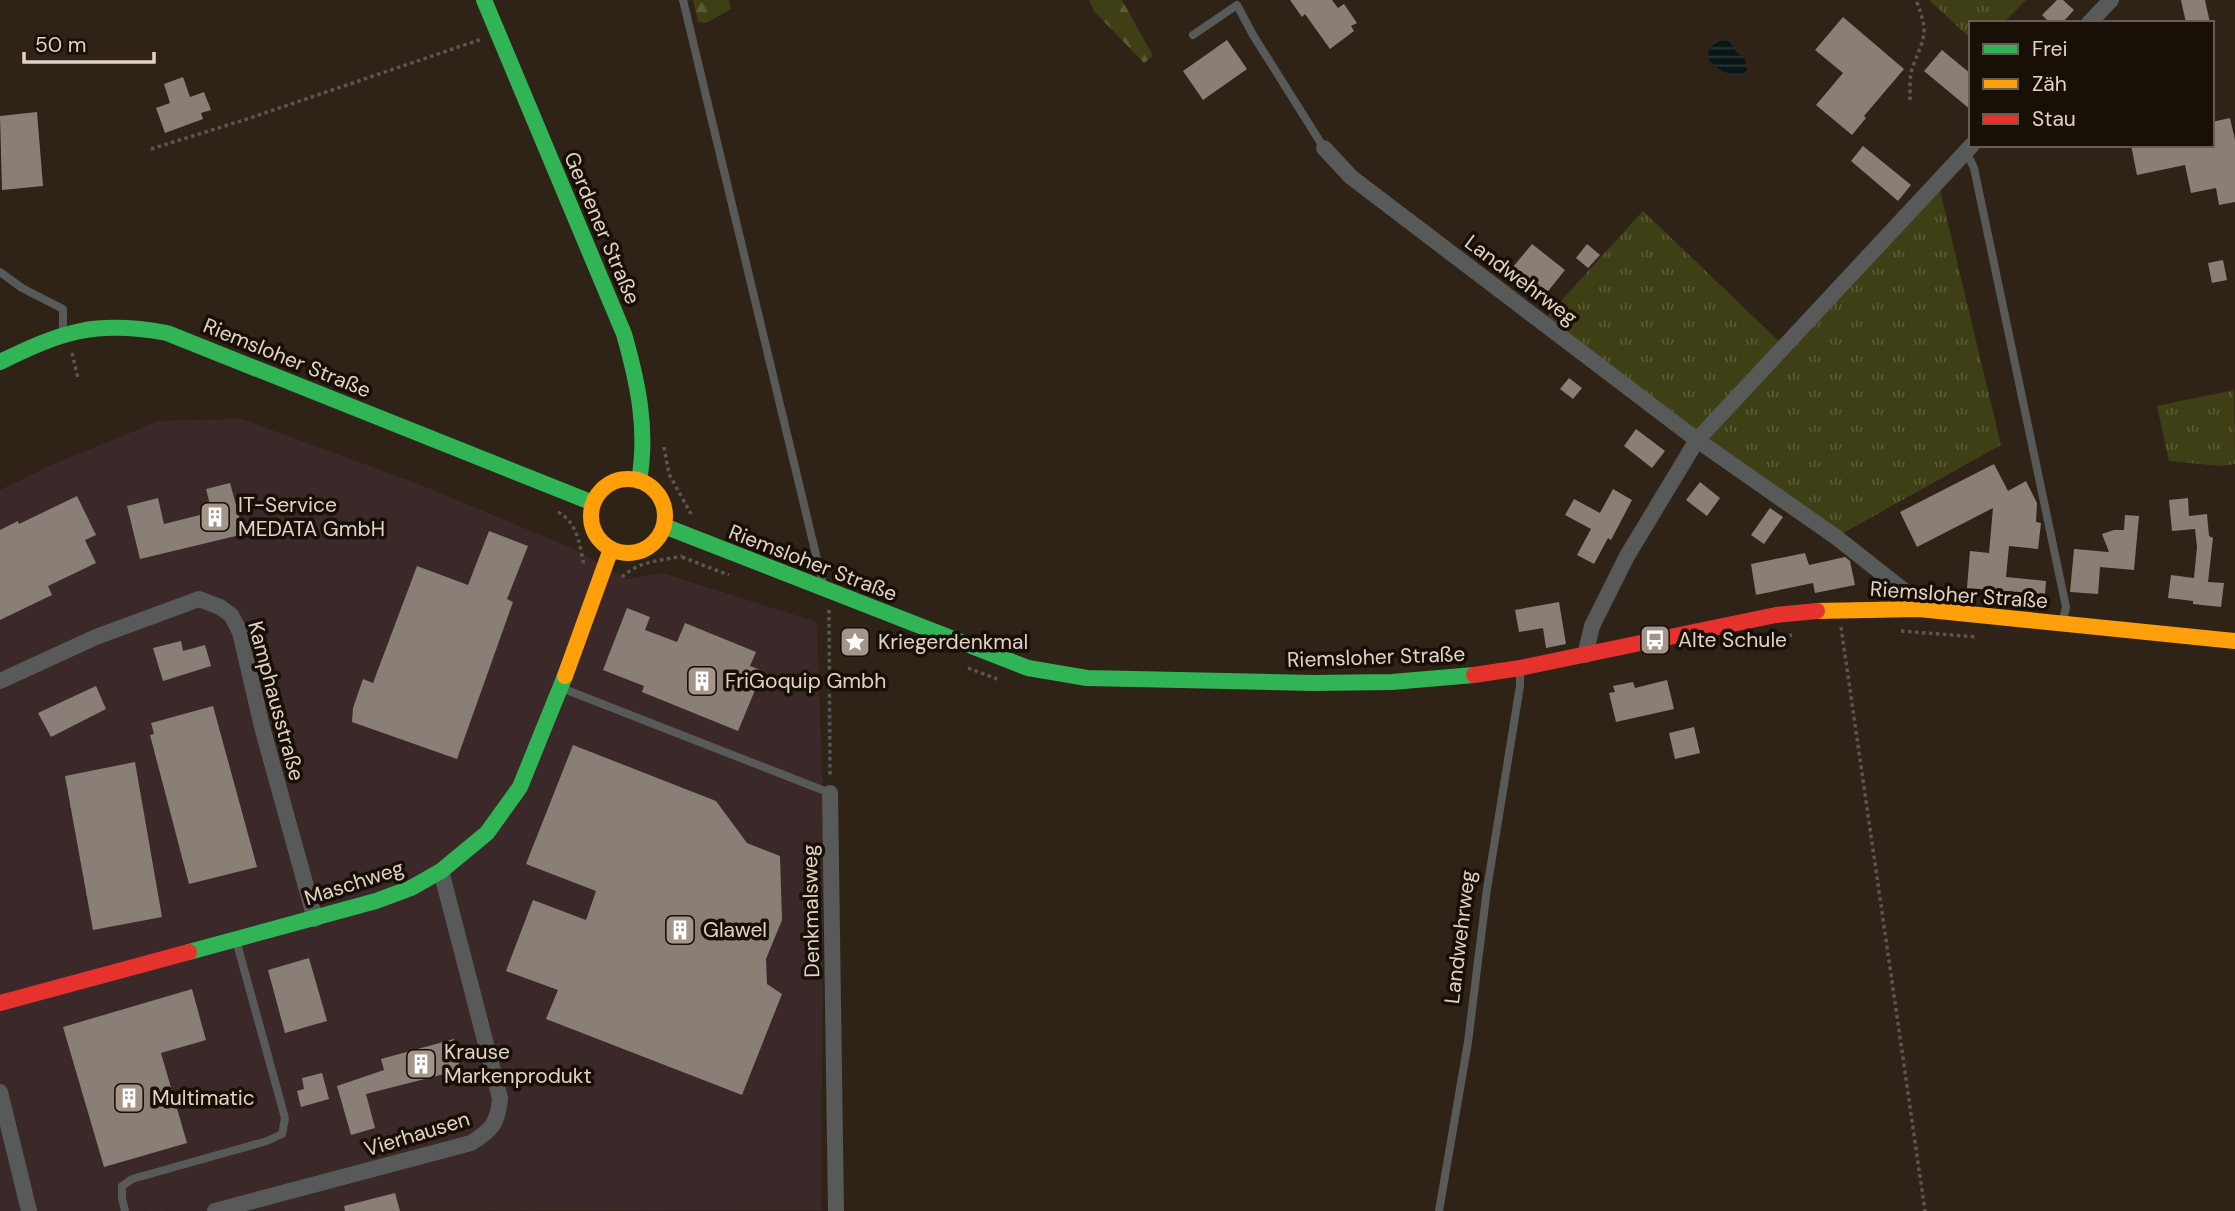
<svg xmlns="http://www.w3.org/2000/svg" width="2235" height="1211" font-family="'DM Sans',sans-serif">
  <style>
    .industrial { fill: #3b2829 }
    .grass { fill: url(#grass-tufts) }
    .forest { fill: url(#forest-firs) }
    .water { fill: url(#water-rules) }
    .building { fill: #8a7f76 }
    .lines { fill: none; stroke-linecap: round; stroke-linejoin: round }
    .path { stroke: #585754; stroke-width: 3.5; stroke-dasharray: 3.5 3.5; stroke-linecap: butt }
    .lane { stroke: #575a59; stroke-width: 8 }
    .street { stroke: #575a59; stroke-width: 16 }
    .fast { stroke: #30b455; stroke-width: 16 }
    .slow { stroke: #ff9f0a; stroke-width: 16 }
    .jam { stroke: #e5322d; stroke-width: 16 }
    .labels { text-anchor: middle; stroke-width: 7; stroke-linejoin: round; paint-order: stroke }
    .street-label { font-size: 21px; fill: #e1d2c6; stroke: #180f06 }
    .poi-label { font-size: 21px; fill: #e1d2c6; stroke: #180f06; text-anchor: start }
  </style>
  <defs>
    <pattern id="grass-tufts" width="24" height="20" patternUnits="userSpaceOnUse" patternTransform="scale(1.75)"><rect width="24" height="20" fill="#3f3f15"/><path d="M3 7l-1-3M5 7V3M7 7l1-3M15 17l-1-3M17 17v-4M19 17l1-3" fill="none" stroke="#5a5a36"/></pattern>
    <pattern id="forest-firs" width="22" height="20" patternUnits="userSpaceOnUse" patternTransform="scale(1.75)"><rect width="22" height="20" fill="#3f3f15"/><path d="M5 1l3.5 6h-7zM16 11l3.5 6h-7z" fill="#5a5a36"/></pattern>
    <pattern id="water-rules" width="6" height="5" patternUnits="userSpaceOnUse" patternTransform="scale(1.75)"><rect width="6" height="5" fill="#091617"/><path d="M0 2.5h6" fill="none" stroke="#2d3737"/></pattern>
  </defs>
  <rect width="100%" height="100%" fill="#2f2318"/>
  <path class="industrial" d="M242 419 421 485 576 550 627 579 662 573 817 622 824 833 821 1210 0 1211V490L51 465 159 421Z"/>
  <g class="grass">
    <path d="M1929 0H2026L2003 23H1971V39Z"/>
    <path d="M1938 182 2001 445 1836 537 1542 322 1643 211 1784 346Z"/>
    <path d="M2234 390 2235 464 2221 466 2169 461 2157 406Z"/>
  </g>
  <g class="forest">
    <path d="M693 0H729L731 9 706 23 698 22Z"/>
    <path d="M1089 0H1122L1153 56 1144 63 1094 11Z"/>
  </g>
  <path class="water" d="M1723 40C1730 42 1733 44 1735 51L1745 59 1747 70 1743 75C1719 77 1690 52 1723 40Z"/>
  <g class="building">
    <path d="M1290 0H1332L1338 8 1344 4 1357 23 1351 26 1354 31 1330 49 1305 14 1302 17Z"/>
    <path d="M2057 0H2063L2074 10 2062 23H2050L2042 15Z"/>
    <path d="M2181 0H2205L2210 23H2186Z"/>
    <path d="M1843 17 1904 69 1864 116 1866 118 1852 135 1816 105 1843 73 1815 50Z"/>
    <path d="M1227 40 1247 69 1203 100 1183 71Z"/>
    <path d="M1942 50 1971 74V110L1924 71Z"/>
    <path d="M183 77 190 97 204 92 211 110 201 113 203 119 165 133 156 108 170 103 164 84Z"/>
    <path d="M37 112 43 186 2 190 0 116Z"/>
    <path d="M2230 118 2235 140V202L2219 205 2216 188 2191 193 2185 165 2137 175 2131 145H2212V122Z"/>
    <path d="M1863 146 1911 185 1898 201 1851 161Z"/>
    <path d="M1532 244 1565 270 1545 295 1529 283 1527 287 1508 273Z"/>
    <path d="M1587 244 1600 255 1588 268 1576 258Z"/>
    <path d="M2223 260 2227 280 2212 283 2208 263Z"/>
    <path d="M1569 378 1582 388 1573 399 1560 389Z"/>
    <path d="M1636 429 1665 451 1652 468 1624 446Z"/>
    <path d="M1994 464 2008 491 2026 481 2037 503 2036 522 2041 523 2038 549 2009 546 2006 577 2046 581 2045 594 1967 588 1970 551 1989 553 1993 508 1917 547 1900 512Z"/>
    <path d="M1700 482 1720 498 1707 516 1686 500Z"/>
    <path d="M230 483 244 534 140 559 127 506 158 498 164 524 212 512 206 489Z"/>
    <path d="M1613 489 1632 500 1611 540 1608 538 1594 564 1577 555 1591 529 1565 515 1574 499 1600 513Z"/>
    <path d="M77 496 96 535 85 540 96 563 48 586 52 595 0 620V530L18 521 19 524Z"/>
    <path d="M2188 498 2189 516 2207 514 2209 536 2213 538 2208 582 2224 583 2221 607 2193 604V601L2168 598 2171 575 2194 578 2197 547 2195 529 2172 531 2169 500Z"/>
    <path d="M1770 508 1783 517 1764 544 1751 535Z"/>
    <path d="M2125 515 2139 516 2134 570 2100 567 2098 594 2070 592 2074 549 2109 552 2102 534 2114 530H2124Z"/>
    <path d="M489 531 528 546 507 599 513 602 457 759 352 722 353 708 363 679 373 683 417 566 468 585Z"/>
    <path d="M1805 553 1809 565 1845 557 1850 561 1855 585 1815 593 1813 583 1756 595 1751 564Z"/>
    <path d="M1559 602 1566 644 1546 648 1543 628 1519 632 1515 610Z"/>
    <path d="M627 608 650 617 645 630 677 642 685 623 756 652 750 666 763 671 738 731 642 692 644 686 603 670Z"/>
    <path d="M181 641 183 651 205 645 211 666 163 681 153 648Z"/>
    <path d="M1667 680 1674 709 1616 722 1609 693 1615 692 1613 686 1633 682 1635 688Z"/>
    <path d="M96 686 106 709 51 737 38 713Z"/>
    <path d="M213 706 257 867 189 884 150 735 154 734 151 723Z"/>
    <path d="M1694 727 1700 753 1675 759 1669 733Z"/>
    <path d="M573 745 716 801 747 843 780 856 782 920 766 959 767 984 782 994 742 1095 546 1019 558 990 506 971 533 900 586 920 596 891 526 864Z"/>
    <path d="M135 762 162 917 93 930 65 776Z"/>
    <path d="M309 958 327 1021 285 1033 268 970Z"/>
    <path d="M192 989 206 1040 161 1053 187 1143 104 1167 63 1027Z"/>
    <path d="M454 1039 460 1070 366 1094 375 1128 351 1135 337 1086 384 1070 381 1059Z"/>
    <path d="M322 1073 329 1099 301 1107 297 1091 304 1089 302 1078Z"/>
    <path d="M395 1193 400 1211H345L344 1206Z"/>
  </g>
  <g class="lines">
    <g class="path">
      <path d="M1910 100C1910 89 1909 76 1913 66 1925 35 1929 33 1916 0"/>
      <path d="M151 149 247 119 482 39"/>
      <path d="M72 353 78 378"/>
      <path d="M664 447 669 474 691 514"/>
      <path d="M558 512C578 523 580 546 584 566"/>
      <path d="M682 557 729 575"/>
      <path d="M622 577C640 560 662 561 682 556"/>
      <path d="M829 610 830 777"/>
      <path d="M1841 627 1925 1211"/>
      <path d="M1901 631 1977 637"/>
      <path d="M1769 639 1792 635"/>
      <path d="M968 668 997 679"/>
    </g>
    <g class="lane">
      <path d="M683 0 823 584"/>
      <path d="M1193 35 1237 5 1253 35 1324 148"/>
      <path d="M1966 151 1974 168 2066 607 2063 620"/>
      <path d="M0 272 22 288 63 309V333"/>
      <path d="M564 689 830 793"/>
      <path d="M125 1211 122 1198V1186L132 1179 267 1141 282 1134 285 1118 236 940"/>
      <path d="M1439 1211 1468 1042 1487 889 1520 686V671"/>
    </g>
    <g class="street">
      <path d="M2089 23 2111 0"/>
      <path d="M1324 148 1351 177 1697 440 1836 537 1907 593 1919 609"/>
      <path d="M1585 655 1592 626 1627 556 1697 440 1972 145"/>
      <path d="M0 681 96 637 199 599 220 607 231 615 240 632 262 727 315 919"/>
      <path d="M830 793 836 1211"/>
      <path d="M0 1092 29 1211"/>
      <path d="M215 1211 471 1143C492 1130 498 1123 500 1098L441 871"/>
    </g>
    <g class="fast">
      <path d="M484 0 624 334C638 383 648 430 639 481"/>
      <path d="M0 362C63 331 96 320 167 333L593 503"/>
      <path d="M664 526 1028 668 1087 678 1312 683 1392 682 1474 675"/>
      <path d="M189 952 376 901 411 888 441 871 487 833 520 787 565 676"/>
    </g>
    <g class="slow">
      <circle cx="628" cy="516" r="37"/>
      <path d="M1817 611 1919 609 2235 641"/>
      <path d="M565 676 611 549"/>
    </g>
    <g class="jam">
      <path d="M1474 675 1520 668 1776 615 1817 611"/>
      <path d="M0 1003 189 952"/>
    </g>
  </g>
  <defs>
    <g id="building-square" transform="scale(1.575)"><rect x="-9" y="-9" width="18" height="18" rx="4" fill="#a39589" stroke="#180f06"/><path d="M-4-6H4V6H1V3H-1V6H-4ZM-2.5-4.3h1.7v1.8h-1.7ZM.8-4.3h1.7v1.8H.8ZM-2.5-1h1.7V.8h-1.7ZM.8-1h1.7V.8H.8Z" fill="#fff"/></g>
    <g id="bus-square" transform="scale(1.575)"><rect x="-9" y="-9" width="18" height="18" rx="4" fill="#a39589" stroke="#180f06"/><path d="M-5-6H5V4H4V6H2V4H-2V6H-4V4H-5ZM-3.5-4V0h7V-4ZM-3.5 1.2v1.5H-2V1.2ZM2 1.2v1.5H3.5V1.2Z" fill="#fff"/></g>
    <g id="sight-square" transform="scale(1.575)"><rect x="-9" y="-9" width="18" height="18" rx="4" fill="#a39589" stroke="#180f06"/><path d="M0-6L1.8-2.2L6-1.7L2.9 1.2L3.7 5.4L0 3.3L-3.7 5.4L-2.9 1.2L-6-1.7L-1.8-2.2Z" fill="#fff"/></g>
  </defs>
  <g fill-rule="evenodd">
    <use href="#building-square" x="215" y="517"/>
    <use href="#bus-square" x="1655" y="640"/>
    <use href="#sight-square" x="855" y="642"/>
    <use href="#building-square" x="702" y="681"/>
    <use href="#building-square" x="680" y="930"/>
    <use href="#building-square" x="421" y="1064"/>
    <use href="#building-square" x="129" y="1098"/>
  </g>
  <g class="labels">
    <g class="street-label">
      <text transform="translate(602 228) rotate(67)" y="7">Gerdener Straße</text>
      <text transform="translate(1521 280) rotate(37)" y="7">Landwehrweg</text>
      <text transform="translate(287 358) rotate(22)" y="7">Riemsloher Straße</text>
      <text transform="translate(813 563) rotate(21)" y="7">Riemsloher Straße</text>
      <text transform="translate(1959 595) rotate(4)" y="7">Riemsloher Straße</text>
      <text transform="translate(1376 657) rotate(-2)" y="7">Riemsloher Straße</text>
      <text transform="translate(276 701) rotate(75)" y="7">Kamphausstraße</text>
      <text transform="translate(354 883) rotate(-18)" y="7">Maschweg</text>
      <text transform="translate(811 911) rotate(-91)" y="7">Denkmalsweg</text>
      <text transform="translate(1460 937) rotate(-83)" y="7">Landwehrweg</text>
      <text transform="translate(417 1134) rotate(-17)" y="7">Vierhausen</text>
    </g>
    <g class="poi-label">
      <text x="238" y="512">IT-Service<tspan x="238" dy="24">MEDATA GmbH</tspan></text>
      <text x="1678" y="647">Alte Schule</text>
      <text x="878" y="649">Kriegerdenkmal</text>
      <text x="725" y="688">FriGoquip Gmbh</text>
      <text x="703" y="937">Glawel</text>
      <text x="444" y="1059">Krause<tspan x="444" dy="24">Markenprodukt</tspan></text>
      <text x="152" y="1105">Multimatic</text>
    </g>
  </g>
  <rect x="1969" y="21" width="245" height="126" fill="#180f06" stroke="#685d53" stroke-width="2"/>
  <rect x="1983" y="44" width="35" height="10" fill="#30b455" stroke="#685d53" stroke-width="2"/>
  <text x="2032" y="56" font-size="21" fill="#e1d2c6">Frei</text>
  <rect x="1983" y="79" width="35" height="10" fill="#ff9f0a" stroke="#685d53" stroke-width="2"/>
  <text x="2032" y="91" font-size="21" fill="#e1d2c6">Zäh</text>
  <rect x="1983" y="114" width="35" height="10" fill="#e5322d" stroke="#685d53" stroke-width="2"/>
  <text x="2032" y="126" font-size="21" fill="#e1d2c6">Stau</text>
  <path d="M24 52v10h130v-10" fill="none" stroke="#e1d2c6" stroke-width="3.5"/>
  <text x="35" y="52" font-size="21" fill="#e1d2c6" stroke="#180f06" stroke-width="5" paint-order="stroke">50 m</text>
</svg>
